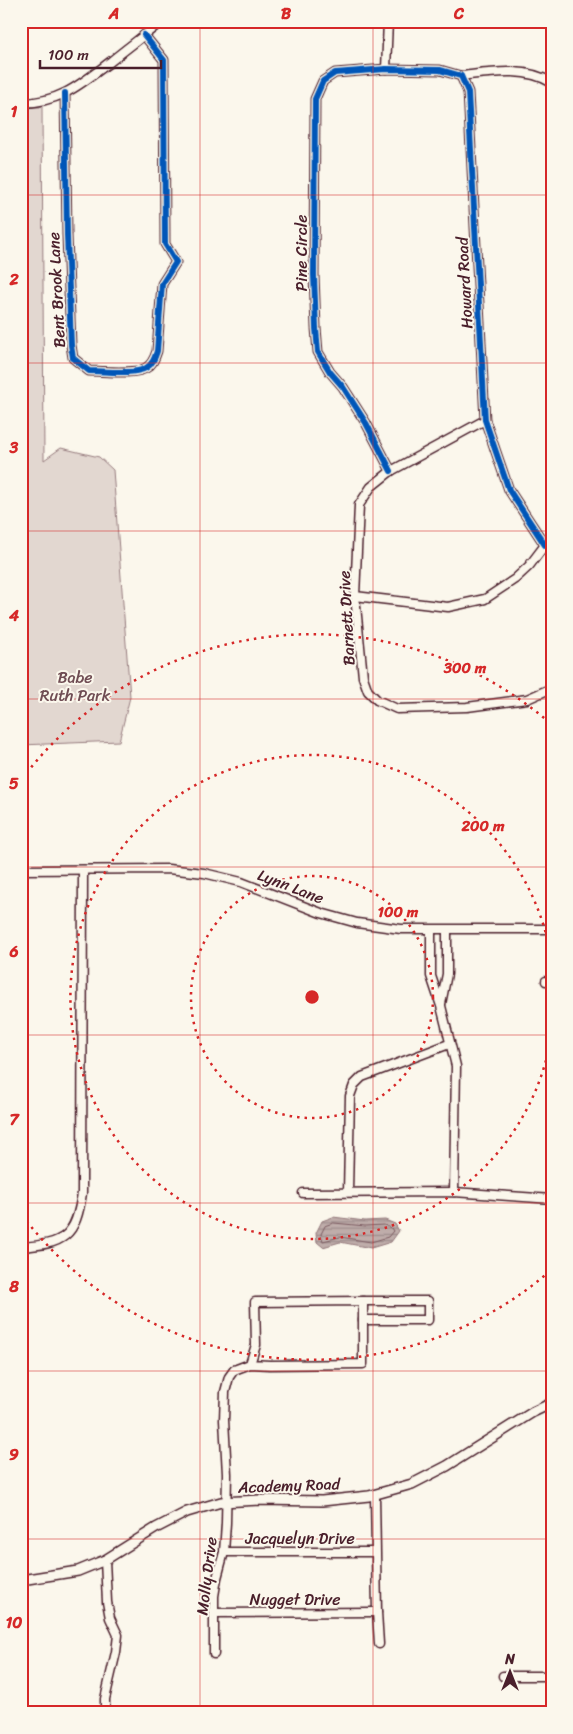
<svg xmlns="http://www.w3.org/2000/svg" width="573" height="1734" font-family="Sriracha,sans-serif">
  <style>
    .green { fill: #e2d7d0; stroke: #967b7e }
    .water { fill: url(#water-rules); stroke: #907477 }
    .lines { fill: none; stroke-linecap: round; stroke-linejoin: round }
    .shore { stroke: #79585e; stroke-width: 1 }
    .minor-casing { stroke: #4a1f2b; stroke-width: 11 }
    .tertiary-casing { stroke: #4a1f2b; stroke-width: 12 }
    .minor { stroke: #fbf7ec; stroke-width: 8 }
    .tertiary { stroke: #fbf7ec; stroke-width: 9 }
    .cycleway-casing { stroke: #fbf7ec; stroke-width: 9 }
    .cycleway { stroke: #0057b8; stroke-width: 6 }
    .grid { fill: none; stroke: #d62828; stroke-width: 1; stroke-opacity: 0.55 }
    .ring { fill: none; stroke: #d62828; stroke-width: 2.5; stroke-dasharray: 2.5 5 }
    .labels { text-anchor: middle; stroke-width: 4; stroke-linejoin: round; paint-order: stroke }
    .street-label { font-size: 16px; fill: #4a1f2b; stroke: #fbf7ec }
    .park-label { font-size: 16px; fill: #704d54; stroke: #fbf7ec }
    .centre { fill: #d62828; stroke: #fbf7ec; stroke-width: 2.5 }
    .ring-label { font-size: 15px; text-anchor: middle; font-weight: bold; fill: #d62828; stroke: #fbf7ec; stroke-width: 4; stroke-linejoin: round; paint-order: stroke }
    .neatline { fill: none; stroke: #d62828; stroke-width: 2 }
    .grid-label { font-size: 16px; text-anchor: middle; font-weight: bold; fill: #d62828 }
  </style>
  <defs>
    <pattern id="water-rules" width="6" height="5" patternUnits="userSpaceOnUse" patternTransform="scale(1.25)"><rect width="6" height="5" fill="#bfadaa"/><path d="M0 2.5h6" fill="none" stroke="#9d8c8b"/></pattern>
  </defs>
  <rect width="100%" height="100%" fill="#fbf7ec"/>
  <filter id="ink" filterUnits="userSpaceOnUse"><feTurbulence type="fractalNoise" baseFrequency=".02" numOctaves="2"/><feDisplacementMap in="SourceGraphic" scale="10" xChannelSelector="R" yChannelSelector="G"/><feConvolveMatrix kernelMatrix="1 2 1 2 8 2 1 2 1" color-interpolation-filters="sRGB"/></filter>
  <g filter="url(#ink)">
    <path class="green" d="M21 107H42L44 460 61 448 99 457 113 470 130 697 119 741 21 745Z"/>
    <path class="water" d="M333 1217 365 1221 385 1220 395 1224 399 1231 391 1242 371 1248 340 1242 323 1247 317 1242 316 1233 322 1221Z"/>
    <g class="lines">
      <path class="shore" d="M334 1223 365 1226 384 1225 391 1228 393 1231 388 1237 371 1242 340 1237 323 1241 321 1234 325 1226Z"/>
      <g class="minor-casing">
        <g id="minor">
          <path d="M386 69 388 21"/>
          <path d="M461 76C489 73 526 66 552 83"/>
          <path d="M65 93 67 235 71 345 73 358 89 371C104 371 134 375 146 368 153 364 155 357 157 351L162 284 176 262 165 244 164 60 144 35"/>
          <path d="M21 103C60 103 81 84 110 62 127 48 145 35 162 21"/>
          <path d="M485 420 391 471 371 487 359 505 355 596 363 677 368 691 377 700 397 709 467 707 527 699 552 688"/>
          <path d="M391 471 366 423 343 387 330 372 318 352 316 328 314 275 315 99 323 81 335 73 386 69 440 70 461 76 468 92 485 420 509 490 545 545 552 547"/>
          <path d="M355 596 448 607 485 599 515 579 529 566 545 545"/>
          <path d="M21 870 168 869 204 873 241 882 321 913 357 923 401 929H552"/>
          <path d="M431 930V976L441 1006 456 1066 454 1192"/>
          <path d="M546 981H552"/>
          <path d="M441 1004 447 974V930"/>
          <path d="M348 1192 350 1096 354 1085 362 1077 449 1044"/>
          <path d="M303 1193 454 1192 552 1199"/>
          <path d="M21 1247C64 1244 76 1237 82 1193L83 870"/>
          <path d="M363 1301H428V1320H363"/>
          <path d="M375 1495 377 1612 379 1644"/>
          <path d="M224 1552H375"/>
          <path d="M214 1613 377 1612"/>
          <path d="M214 1654V1596L217 1578 224 1552 226 1523 227 1474 224 1420 225 1392 229 1377 234 1370 250 1364 270 1365 363 1364V1301L255 1302 256 1345 250 1364"/>
          <path d="M503 1676H552"/>
          <path d="M105 1713V1699L116 1652 118 1635 110 1618 107 1602 105 1560"/>
        </g>
      </g>
      <g class="tertiary-casing">
        <path id="tertiary" d="M21 1580 78 1571 105 1560 156 1528 187 1512 221 1502 260 1500 322 1501 369 1496 412 1484 447 1466 533 1412 552 1403"/>
      </g>
      <use href="#minor" class="minor"/>
      <use href="#tertiary" class="tertiary"/>
      <g class="cycleway-casing">
        <g id="cycleway">
          <path d="M65 93 67 235 71 345 73 358 89 371C104 371 134 375 146 368 153 364 155 357 157 351L162 284 176 262 165 244 164 60 144 35"/>
          <path d="M391 471 366 423 343 387 330 372 318 352 316 328 314 275 315 99 323 81 335 73 386 69 440 70 461 76 468 92 485 420 509 490 545 545 552 547"/>
        </g>
      </g>
      <use href="#cycleway" class="cycleway"/>
    </g>
  </g>
  <path class="grid" d="M200 21V1713M373 21V1713M21 195H552M21 363H552M21 531H552M21 699H552M21 867H552M21 1035H552M21 1203H552M21 1371H552M21 1539H552"/>
  <g class="ring">
    <circle cx="312" cy="997" r="121"/>
    <path d="M552 1031A242 242 0 1 1 552 963"/>
    <path d="M550 1271A363 363 0 0 1 22 1215M22 779A363 363 0 0 1 550 723"/>
  </g>
  <g class="labels">
    <g class="street-label">
      <text transform="translate(301 253) rotate(-90)" y="6">Pine Circle</text>
      <text transform="translate(464 283) rotate(-93)" y="6">Howard Road</text>
      <text transform="translate(56 290) rotate(-93)" y="6">Bent Brook Lane</text>
      <text transform="translate(346 618) rotate(-93)" y="6">Barnett Drive</text>
      <text transform="translate(291 886) rotate(21)" y="6">Lynn Lane</text>
      <text transform="translate(289 1485) rotate(-2)" y="6">Academy Road</text>
      <text x="300" y="1544">Jacquelyn Drive</text>
      <text transform="translate(206 1576) rotate(-83)" y="6">Molly Drive</text>
      <text x="295" y="1605">Nugget Drive</text>
    </g>
    <g class="park-label">
      <text x="75" y="683">Babe<tspan x="75" dy="18">Ruth Park</tspan></text>
    </g>
  </g>
  <circle cx="312" cy="997" r="8" class="centre"/>
  <g class="ring-label">
    <text x="465" y="673">300 m</text>
    <text x="483" y="831">200 m</text>
    <text x="398" y="917">100 m</text>
  </g>
  <rect width="573" height="1734" fill="none" stroke="#fbf7ec" stroke-width="55"/>
  <g transform="translate(510 1672)" stroke="#fbf7ec" stroke-width="4" paint-order="stroke">
  <path d="M0-4L9 19L0 12L-9 19Z" fill="#4a1f2b"/>
  <text y="-8" font-size="14" font-weight="bold" text-anchor="middle" fill="#4a1f2b">N</text>
  </g>
  <path d="M40 60v8h121v-8" fill="none" stroke="#4a1f2b" stroke-width="2.5"/>
  <text x="48" y="60" font-size="15" fill="#4a1f2b" stroke="#fbf7ec" stroke-width="4" paint-order="stroke">100 m</text>
  <rect x="28" y="28" width="518" height="1678" class="neatline"/>
  <g class="grid-label">
    <text x="114" y="19">A</text>
    <text x="286" y="19">B</text>
    <text x="459" y="19">C</text>
    <text x="14" y="117">1</text>
    <text x="14" y="285">2</text>
    <text x="14" y="453">3</text>
    <text x="14" y="621">4</text>
    <text x="14" y="789">5</text>
    <text x="14" y="957">6</text>
    <text x="14" y="1125">7</text>
    <text x="14" y="1292">8</text>
    <text x="14" y="1460">9</text>
    <text x="14" y="1628">10</text>
  </g>
</svg>
